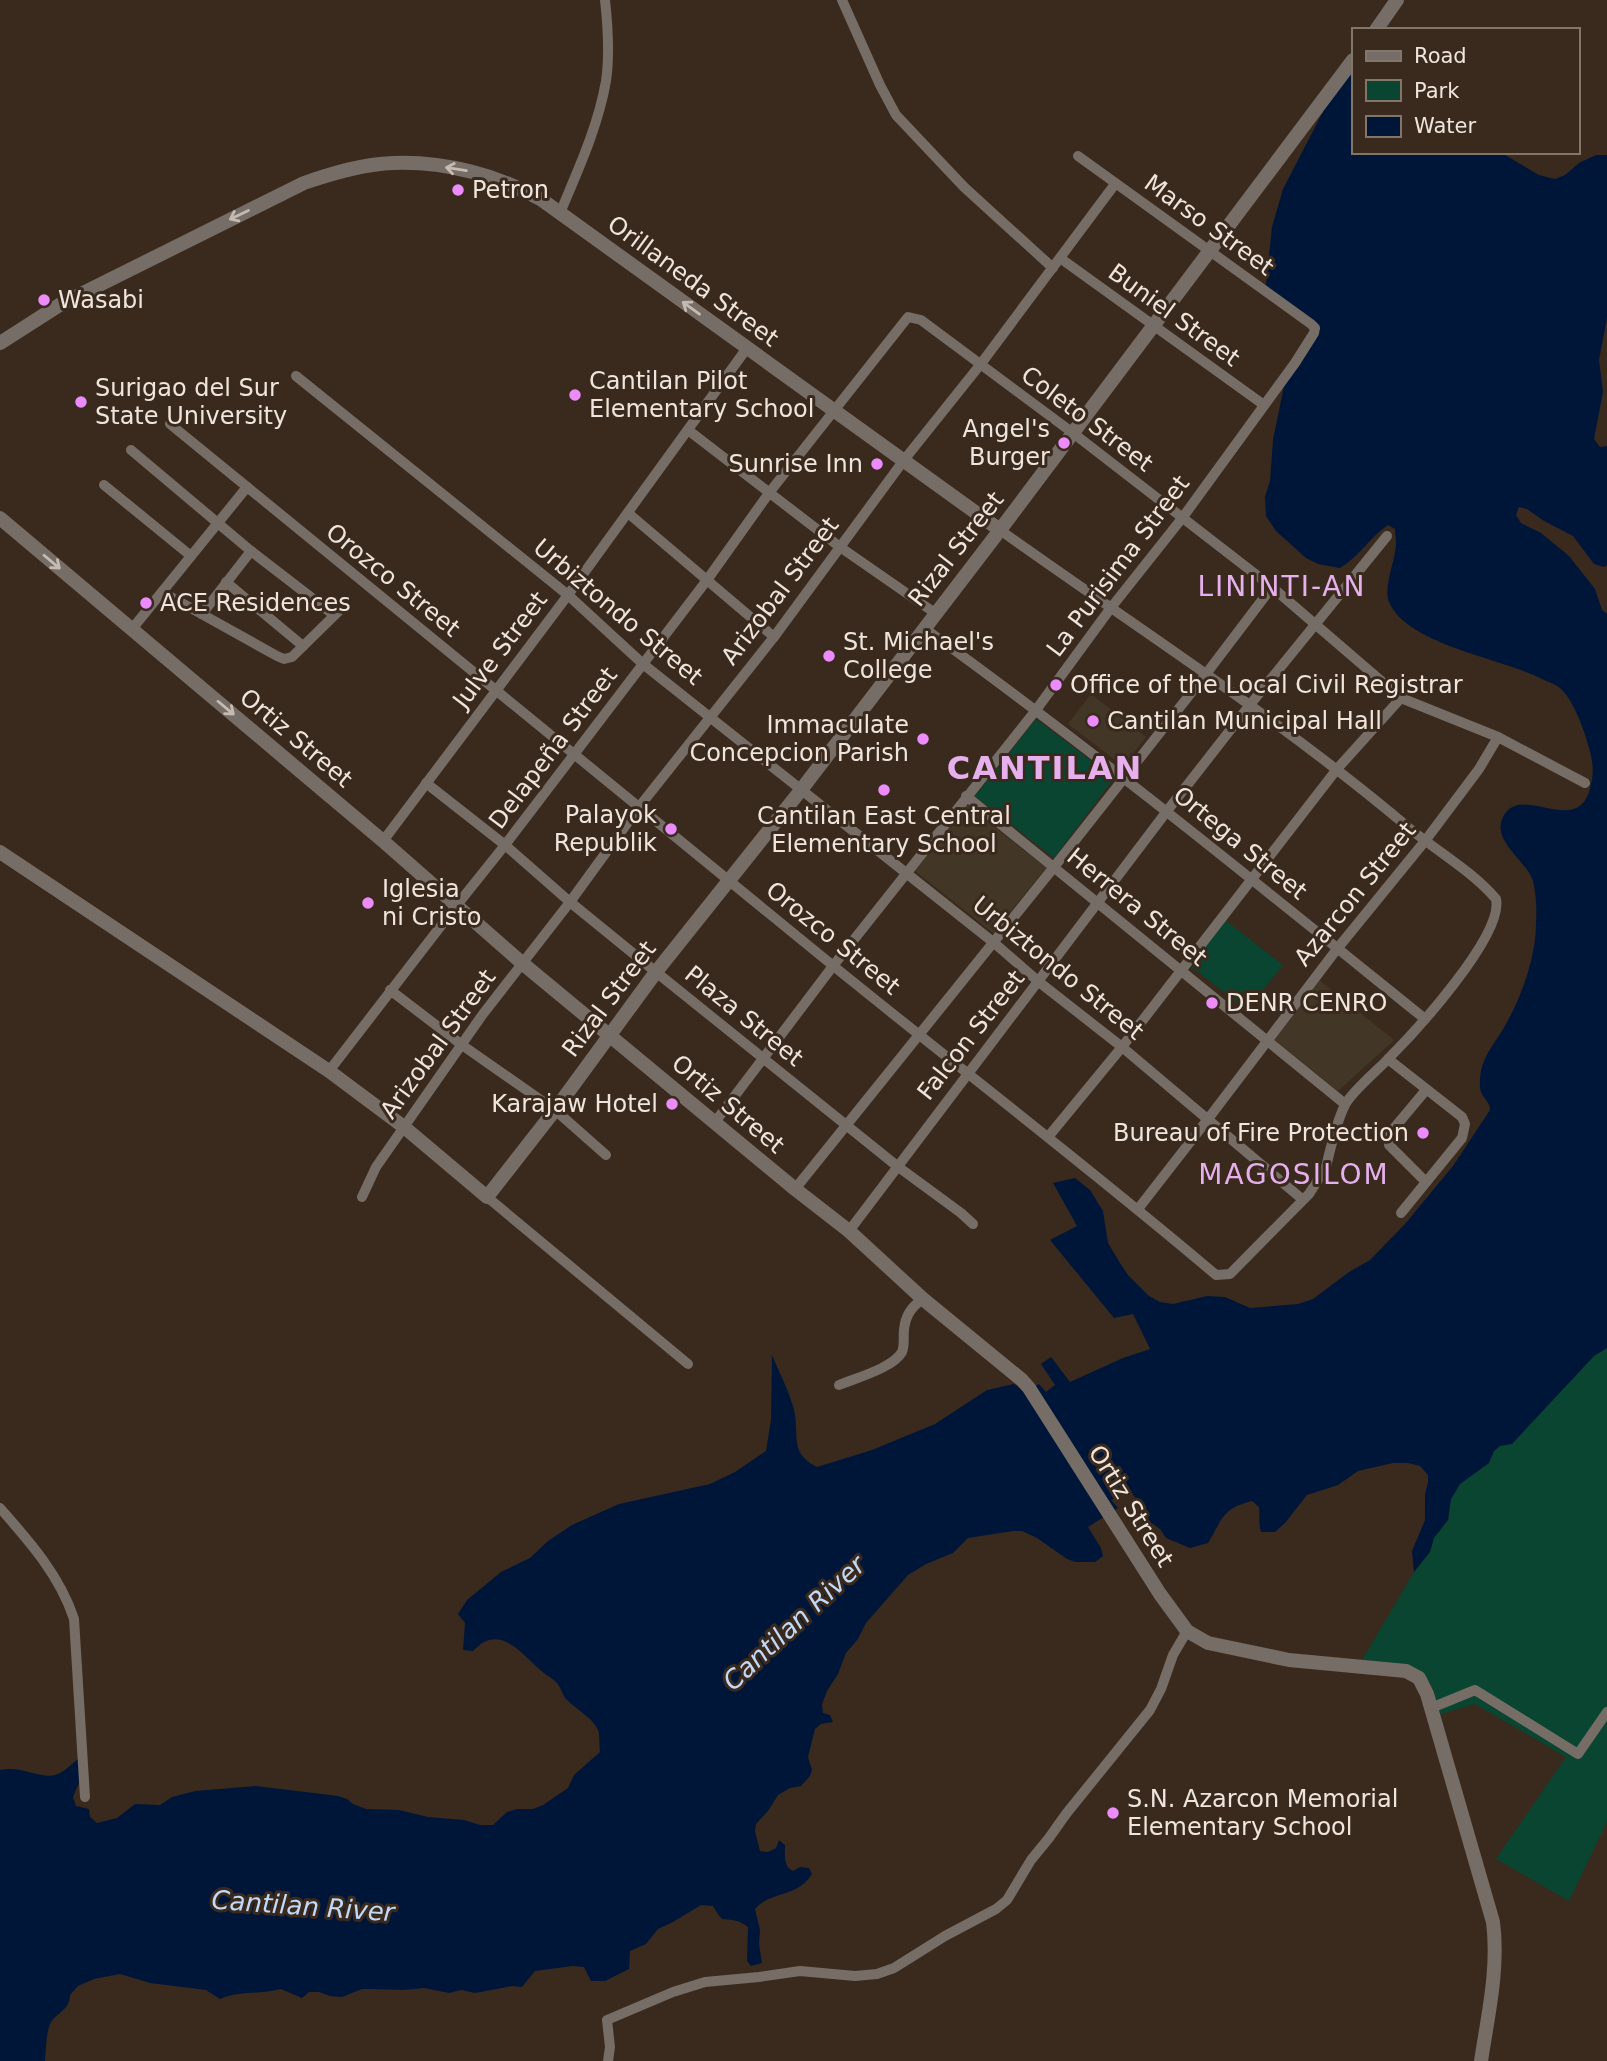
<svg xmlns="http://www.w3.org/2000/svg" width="1607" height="2061" font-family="'DejaVu Sans',sans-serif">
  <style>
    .commercial { fill: #423727 }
    .green { fill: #094530 }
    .water { fill: #001639 }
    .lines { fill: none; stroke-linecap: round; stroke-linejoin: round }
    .minor { stroke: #766d67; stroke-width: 10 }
    .tertiary { stroke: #766d67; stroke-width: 14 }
    .oneway { stroke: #c5bbb3 }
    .poi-dot { fill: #ec8cfa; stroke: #392a1d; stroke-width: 2.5 }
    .labels { text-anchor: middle; stroke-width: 6; stroke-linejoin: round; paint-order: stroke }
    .poi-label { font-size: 24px; fill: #efe5dc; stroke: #392a1d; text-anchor: start }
    .street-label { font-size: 24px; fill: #efe5dc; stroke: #392a1d }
    .water-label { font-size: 26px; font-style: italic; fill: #c2d9f8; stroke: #392a1d }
    .quarter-label { font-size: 28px; letter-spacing: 2px; fill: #e5b0ec; stroke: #392a1d }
    .district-label { font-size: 32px; font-weight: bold; letter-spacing: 2px; fill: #e5b0ec; stroke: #392a1d }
  </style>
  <rect width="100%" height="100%" fill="#392a1d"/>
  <g class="commercial">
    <path d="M1091 694 1146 737 1123 766 1068 724Z"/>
    <path d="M967 805 1046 868 993 933 915 871Z"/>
    <path d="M1319 980 1394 1040 1338 1091 1274 1039Z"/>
  </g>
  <g class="green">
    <path d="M1036 719 1114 778 1054 858 975 796Z"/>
    <path d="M1225 920 1283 965 1247 1010 1189 965Z"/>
    <path d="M1607 1348V1822L1569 1901 1496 1859 1566 1757 1475 1704 1438 1715C1437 1706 1436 1695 1432 1687 1421 1662 1386 1663 1362 1660L1414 1572 1430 1552 1434 1538 1448 1520 1451 1499 1460 1484 1489 1463 1494 1451 1500 1446 1512 1443 1594 1356Z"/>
  </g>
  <path class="water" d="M1353 68V152H1500L1539 175 1555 179 1565 175 1579 163 1596 155H1607V318L1599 360 1603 392 1594 439 1600 447 1607 446V565L1604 567 1594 564 1573 536 1544 521 1527 509 1519 507 1516 515 1521 523 1541 533 1569 556 1595 589 1602 610 1607 614V1348L1594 1356 1512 1444 1500 1446 1494 1451 1489 1463 1460 1484 1451 1499 1448 1520 1434 1538 1430 1552 1414 1572 1412 1551 1425 1520V1495L1428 1482V1475L1420 1466 1408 1463H1393L1358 1471 1338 1485 1307 1495 1285 1523 1275 1532H1261C1258 1522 1260 1516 1259 1507L1252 1501C1221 1509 1223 1519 1208 1543L1190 1548 1166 1538 1160 1529 1149 1521 1131 1491 1111 1500 1118 1508 1088 1527 1101 1548 1103 1556 1095 1562H1076L1067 1559 1037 1538 1022 1531H1013L968 1538 953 1553 926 1564 908 1575 866 1623 858 1639 846 1653 838 1674 827 1691 822 1704 823 1713 830 1715 833 1722 821 1724 815 1729 808 1757 812 1770 810 1776 801 1786 790 1788 778 1795 768 1811 756 1824 755 1831 760 1851 768 1852 776 1848 779 1840 785 1845C785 1855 783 1866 793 1871L800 1867 809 1868 812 1874C797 1898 770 1891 755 1909L760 1930 759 1944 762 1963 751 1966 747 1961 748 1927C745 1925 741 1922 737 1921 721 1917 724 1925 713 1906L701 1905 673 1922 658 1929 646 1944 630 1951 629 1969 605 1981H591L584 1967 573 1966 535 1971 522 1987 512 1986 475 1993 461 1990 449 1993 424 1988 403 1990 372 1989H362L342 1997 330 1996 319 1992H309L302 1998 281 1989C260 1995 240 1990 220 1999L206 1990 150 1983 120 1974 94 1979 78 1986 70 1995C70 2012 53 2013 49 2027 46 2037 46 2050 45 2061H0V1770C20 1765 42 1779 55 1775 65 1772 74 1762 82 1755V1776L73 1797 76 1806 89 1809 90 1817 97 1823 117 1818 135 1804 160 1805 172 1797 195 1791 256 1786 338 1796 347 1799 353 1804 366 1809 399 1810 428 1817 464 1820 480 1825H493L507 1812 517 1809H533L543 1805 568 1788 574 1775 600 1752C599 1745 600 1736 598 1730 592 1717 577 1710 567 1700 562 1695 561 1687 556 1682 551 1677 544 1674 539 1669 519 1651 498 1623 473 1651L463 1650 465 1623 458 1614 467 1600 501 1572 530 1558 548 1541 572 1525 619 1504 710 1484 735 1472 766 1451 771 1420 772 1355C779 1372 788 1389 793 1406 801 1433 787 1452 817 1467L872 1450 935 1424 987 1390 1014 1384 1025 1392 1039 1384 1046 1392 1055 1385 1041 1364 1051 1357 1070 1382 1123 1358 1150 1349 1133 1314 1114 1318 1050 1240 1077 1226 1053 1183 1075 1178 1090 1190 1103 1211 1108 1243 1120 1263 1128 1275 1149 1296 1160 1302 1173 1304 1207 1296 1225 1297 1250 1308 1298 1304 1313 1299 1349 1272 1370 1260 1405 1224 1453 1166 1490 1110C1490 1102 1484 1099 1481 1092 1479 1085 1480 1077 1481 1071 1484 1054 1498 1039 1506 1024 1522 995 1536 957 1536 923 1537 910 1536 894 1533 881 1527 861 1491 841 1503 817 1520 782 1574 836 1589 792 1593 778 1594 770 1591 756 1587 737 1575 702 1561 689 1556 684 1548 682 1542 679 1502 658 1407 645 1389 602 1383 588 1395 561 1396 545 1396 540 1395 534 1395 529L1388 525C1370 537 1359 557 1340 568L1318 564 1306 558 1276 531 1266 516 1265 497 1270 481 1273 440 1284 386 1319 331 1266 285 1272 227 1283 189 1328 102Z"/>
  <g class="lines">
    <g class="minor">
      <path d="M842 0 880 85 896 115 964 187 1053 268"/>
      <path d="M560 213C578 170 598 127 606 81 610 54 608 27 605 0"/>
      <path d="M1060 258 1264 405"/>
      <path d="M296 376 568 595 643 664 993 942 1039 982 1122 1047 1302 1199"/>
      <path d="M170 424C390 605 611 784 831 964 959 1068 1090 1168 1216 1275L1230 1274 1309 1194 1326 1167C1330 1150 1337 1120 1345 1105 1351 1092 1379 1069 1389 1058 1415 1032 1504 935 1496 899 1472 871 1438 852 1409 828 1280 719 1137 628 1000 530"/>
      <path d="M688 430 840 547 935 613"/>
      <path d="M131 450 251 551 334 615"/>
      <path d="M104 485 191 556"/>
      <path d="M628 513 774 637"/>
      <path d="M226 582 303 646"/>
      <path d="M162 592 277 656 284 659 292 657 343 607"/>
      <path d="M202 614 251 551"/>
      <path d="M924 628C1096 752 1260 886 1425 1019"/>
      <path d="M132 629 247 487"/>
      <path d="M426 783 505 845 570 902 656 972 897 1166 961 1213 973 1224"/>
      <path d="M966 796 1345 1104"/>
      <path d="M383 841 568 595 747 348"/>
      <path d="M390 990 462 1045 555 1110 606 1155"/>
      <path d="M1388 1059 1462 1117 1465 1124 1462 1138 1401 1213"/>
      <path d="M329 1071 457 905 505 845 707 580 769 493 908 317 921 320 1073 433 1272 587 1401 698 1498 737 1585 783"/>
      <path d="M715 1122 833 966 1036 710 1110 609 1183 517 1295 363 1314 333 1315 328 1311 324 1078 156"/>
      <path d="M1048 1137 1122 1047 1337 769 1401 698"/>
      <path d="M1426 1182 1389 1145 1390 1133 1426 1090"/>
      <path d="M795 1189 1054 867 1206 674 1272 587"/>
      <path d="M362 1197 376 1167 483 1014 570 902 639 807 774 637 904 460 980 365 1115 184"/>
      <path d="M487 1197 688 1364"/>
      <path d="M1138 1209 1208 1119 1337 949 1425 841 1479 769 1498 737"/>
      <path d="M849 1231 1167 811 1249 706 1387 536"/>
      <path d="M839 1385C856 1378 893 1368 902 1352 905 1345 903 1337 904 1330 905 1316 912 1306 923 1299"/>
      <path d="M0 1508C30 1542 60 1576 74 1619L85 1797"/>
      <path d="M1431 1708 1475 1690 1578 1754 1607 1712"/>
      <path d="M608 2061 610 2047 607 2020 673 1992 705 1982 759 1977 800 1971 855 1976 877 1974 894 1968 945 1936 996 1909 1007 1900 1031 1860 1049 1838 1066 1814 1150 1710 1161 1689 1173 1655 1187 1631"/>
    </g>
    <g class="tertiary">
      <path d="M1376 30 1397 0"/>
      <path d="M0 343 61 304 304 183C333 173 363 164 393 163 444 161 498 175 542 200L1000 530"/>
      <path d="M0 518 383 841 522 963 795 1189 849 1231 923 1299 1022 1380 1029 1388 1160 1594 1187 1631 1208 1643 1289 1660 1406 1671 1419 1678 1427 1694 1493 1922C1499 1968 1488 2015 1481 2061"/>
      <path d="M0 852 329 1071 404 1127 487 1197 555 1110 656 972 801 790 1000 530 1353 60"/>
    </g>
  </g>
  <defs><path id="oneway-shaft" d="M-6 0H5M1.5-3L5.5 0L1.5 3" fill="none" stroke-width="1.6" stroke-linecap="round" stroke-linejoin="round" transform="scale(1.75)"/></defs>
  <g class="oneway">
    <use href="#oneway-shaft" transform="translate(456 169) rotate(-171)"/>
    <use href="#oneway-shaft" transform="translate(239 215) rotate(154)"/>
    <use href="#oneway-shaft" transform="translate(691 308) rotate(-144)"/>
    <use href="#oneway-shaft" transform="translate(52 562) rotate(40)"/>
    <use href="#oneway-shaft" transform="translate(226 708) rotate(40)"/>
  </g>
  <g class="poi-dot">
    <circle cx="458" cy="190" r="7"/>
    <circle cx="44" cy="300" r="7"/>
    <circle cx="575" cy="395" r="7"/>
    <circle cx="81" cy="402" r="7"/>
    <circle cx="1064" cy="443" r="7"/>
    <circle cx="877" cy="464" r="7"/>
    <circle cx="146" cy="603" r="7"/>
    <circle cx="829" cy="656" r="7"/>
    <circle cx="1056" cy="685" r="7"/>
    <circle cx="1093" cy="721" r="7"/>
    <circle cx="923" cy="739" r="7"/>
    <circle cx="884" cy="790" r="7"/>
    <circle cx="671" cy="829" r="7"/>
    <circle cx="368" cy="903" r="7"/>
    <circle cx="1212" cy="1003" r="7"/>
    <circle cx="672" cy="1104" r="7"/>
    <circle cx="1423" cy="1133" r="7"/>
    <circle cx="1113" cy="1813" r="7"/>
  </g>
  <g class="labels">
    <g class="poi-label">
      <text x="472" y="198">Petron</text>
      <text x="58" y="308">Wasabi</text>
      <text x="589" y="389">Cantilan Pilot<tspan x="589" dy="28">Elementary School</tspan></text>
      <text x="95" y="396">Surigao del Sur<tspan x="95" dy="28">State University</tspan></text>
      <text x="1050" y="437" text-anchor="end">Angel's<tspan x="1050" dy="28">Burger</tspan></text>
      <text x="863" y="472" text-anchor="end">Sunrise Inn</text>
      <text x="160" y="611">ACE Residences</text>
      <text x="843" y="650">St. Michael's<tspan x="843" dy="28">College</tspan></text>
      <text x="1070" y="693">Office of the Local Civil Registrar</text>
      <text x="1107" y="729">Cantilan Municipal Hall</text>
      <text x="909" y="733" text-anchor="end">Immaculate<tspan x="909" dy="28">Concepcion Parish</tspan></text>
      <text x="657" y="823" text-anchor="end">Palayok<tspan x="657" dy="28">Republik</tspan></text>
      <text x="884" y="824" text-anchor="middle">Cantilan East Central<tspan x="884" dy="28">Elementary School</tspan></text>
      <text x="382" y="897">Iglesia<tspan x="382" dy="28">ni Cristo</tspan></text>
      <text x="1226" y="1011">DENR CENRO</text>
      <text x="658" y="1112" text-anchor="end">Karajaw Hotel</text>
      <text x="1409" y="1141" text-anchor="end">Bureau of Fire Protection</text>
      <text x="1127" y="1807">S.N. Azarcon Memorial<tspan x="1127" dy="28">Elementary School</tspan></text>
    </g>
    <g class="street-label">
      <text transform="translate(1209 225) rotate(36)" y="8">Marso Street</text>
      <text transform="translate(693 281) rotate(36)" y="8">Orillaneda Street</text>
      <text transform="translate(1174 315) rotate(36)" y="8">Buniel Street</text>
      <text transform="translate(1087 419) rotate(37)" y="8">Coleto Street</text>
      <text transform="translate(956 549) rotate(-52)" y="8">Rizal Street</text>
      <text transform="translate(1118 566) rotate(-53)" y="8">La Purisima Street</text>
      <text transform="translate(393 580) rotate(39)" y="8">Orozco Street</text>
      <text transform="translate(780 591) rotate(-53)" y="8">Arizobal Street</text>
      <text transform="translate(618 612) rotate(40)" y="8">Urbiztondo Street</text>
      <text transform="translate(500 650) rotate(-53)" y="8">Julve Street</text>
      <text transform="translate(296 738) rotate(40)" y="8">Ortiz Street</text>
      <text transform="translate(553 748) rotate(-53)" y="8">Delapeña Street</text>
      <text transform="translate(1240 843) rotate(39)" y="8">Ortega Street</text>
      <text transform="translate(1355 894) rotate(-51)" y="8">Azarcon Street</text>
      <text transform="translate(1137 907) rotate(39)" y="8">Herrera Street</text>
      <text transform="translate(833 938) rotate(39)" y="8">Orozco Street</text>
      <text transform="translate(1058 968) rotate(39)" y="8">Urbiztondo Street</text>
      <text transform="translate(609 999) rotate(-53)" y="8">Rizal Street</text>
      <text transform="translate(744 1016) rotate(39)" y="8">Plaza Street</text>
      <text transform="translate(971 1035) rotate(-52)" y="8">Falcon Street</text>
      <text transform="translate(438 1044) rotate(-54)" y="8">Arizobal Street</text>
      <text transform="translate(728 1104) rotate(40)" y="8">Ortiz Street</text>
      <text transform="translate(1131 1506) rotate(58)" y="8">Ortiz Street</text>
    </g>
    <g class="water-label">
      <text transform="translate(794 1623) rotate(-43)" y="9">Cantilan River</text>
      <text transform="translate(303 1906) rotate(4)" y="9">Cantilan River</text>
    </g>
    <g class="quarter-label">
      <text x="1282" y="596">LININTI-AN</text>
      <text x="1294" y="1184">MAGOSILOM</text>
    </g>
    <g class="district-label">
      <text x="1045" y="779">CANTILAN</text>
    </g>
  </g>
  <rect x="1352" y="28" width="228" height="126" fill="#392a1d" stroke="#827569" stroke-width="2"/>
  <rect x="1366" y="51" width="35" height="10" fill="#766d67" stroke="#827569" stroke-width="2"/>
  <text x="1414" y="63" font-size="21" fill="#efe5dc">Road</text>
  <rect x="1366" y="80" width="35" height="21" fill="#094530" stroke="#827569" stroke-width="2"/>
  <text x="1414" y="98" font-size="21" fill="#efe5dc">Park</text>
  <rect x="1366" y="116" width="35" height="21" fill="#001639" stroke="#827569" stroke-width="2"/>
  <text x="1414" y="133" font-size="21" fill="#efe5dc">Water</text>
</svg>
